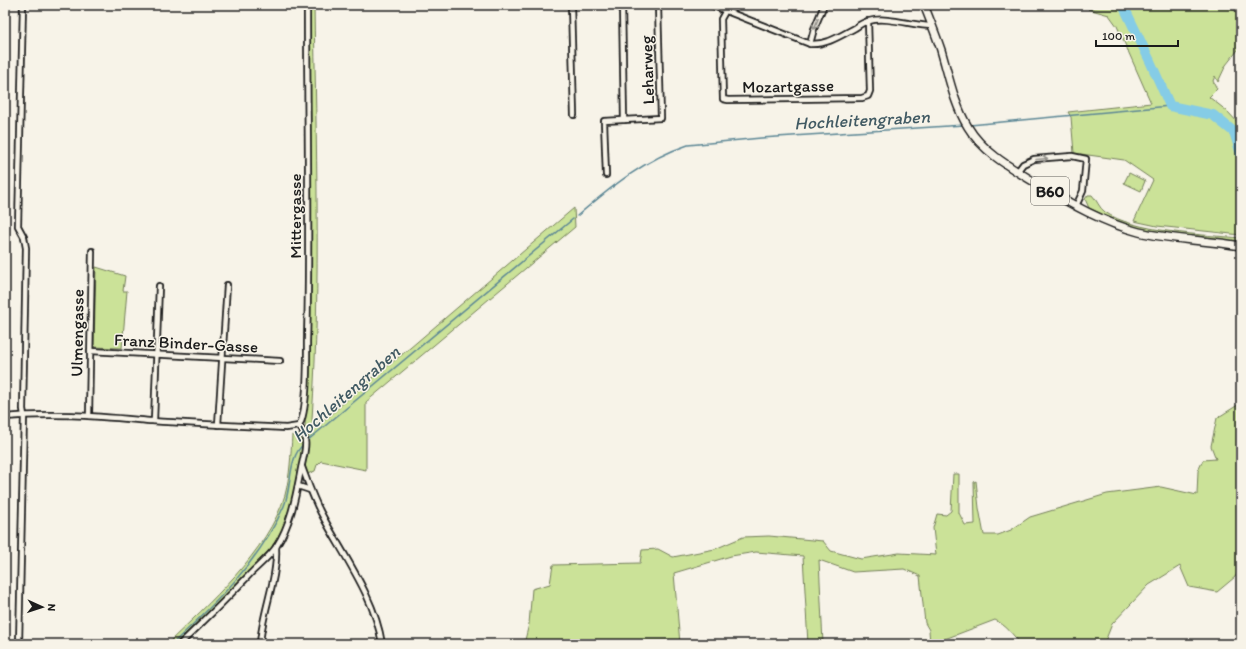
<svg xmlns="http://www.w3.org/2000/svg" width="1246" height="649" font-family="Itim,sans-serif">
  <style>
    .green { fill: #cbe298; stroke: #747f5a }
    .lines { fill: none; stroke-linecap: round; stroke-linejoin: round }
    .stream { stroke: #5b8695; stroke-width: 1.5 }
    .river { stroke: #85cce6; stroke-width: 10 }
    .street-casing { stroke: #1c1c1c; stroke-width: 8 }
    .primary-casing { stroke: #1c1c1c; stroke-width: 10 }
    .street { stroke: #f7f3e8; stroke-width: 4.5 }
    .primary { stroke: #f7f3e8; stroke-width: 7 }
    .oneway { stroke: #94928c }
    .labels { text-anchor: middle; stroke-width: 3; stroke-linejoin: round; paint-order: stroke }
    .shield { fill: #f7f3e8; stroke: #5e5c59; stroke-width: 1 }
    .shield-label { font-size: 16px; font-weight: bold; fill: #1c1c1c }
    .street-label { font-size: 17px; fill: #1c1c1c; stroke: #f7f3e8 }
    .water-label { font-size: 18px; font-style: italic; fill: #415a63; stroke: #f7f3e8 }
  </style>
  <rect width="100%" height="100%" fill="#f7f3e8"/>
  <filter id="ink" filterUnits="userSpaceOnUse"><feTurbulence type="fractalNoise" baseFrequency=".025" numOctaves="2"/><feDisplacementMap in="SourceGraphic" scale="8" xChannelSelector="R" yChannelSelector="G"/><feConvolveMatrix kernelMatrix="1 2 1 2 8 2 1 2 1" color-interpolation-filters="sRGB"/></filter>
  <g filter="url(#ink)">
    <g class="green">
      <path d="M304 5H314C316 143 321 281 312 419L313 423 316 424 329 416 362 386 410 348 574 208 575 227 366 402V470L321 461 317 465 315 471 297 478C292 502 286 527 272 547L230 591 175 644H167C208 604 268 552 285 495 290 476 291 454 292 435H301L305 428 310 336 304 335 306 234Z"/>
      <path d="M1102 5H1226L1241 15V46L1226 65 1218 82 1215 76 1213 81 1217 89 1209 97 1227 111 1241 126V235L1157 226 1134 221 1153 180 1124 160 1074 153 1071 117 1068 112 1151 103 1117 26 1109 15 1088 9 1102 6Z"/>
      <path d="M1129 173 1145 181 1141 191 1124 183Z"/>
      <path d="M1088 195H1092C1097 200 1099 208 1105 212 1133 232 1205 235 1241 238V243L1141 229 1121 223 1089 208 1085 199Z"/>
      <path d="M96 267 125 276 123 291H127L122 348 94 347Z"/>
      <path d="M1241 403V567L1235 577 1217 592 1189 587 1180 566 1149 585 1112 624 1104 644H1021C1013 635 1006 625 995 620L937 642V644H930L929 630 925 623 920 576 904 569 853 572 819 560 823 644H808L803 556 756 552 731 556 674 573 680 644H524L529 624 532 589 550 584 553 565 640 563 642 550 658 549 673 557 715 549 743 537 769 536 823 541 831 551 861 559 899 553 936 555 933 528 937 514 946 515 951 511 953 474H959V513L965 525 975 524 974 482 976 481 979 508 984 535H998L1011 530 1030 517 1107 494 1161 487 1197 495 1198 471 1203 460 1216 459 1211 446 1217 418Z"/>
    </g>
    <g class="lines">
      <g class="stream">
        <path d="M970 125 1170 106"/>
        <path d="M577 216C611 187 645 159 688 145L761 138 964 125"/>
        <path d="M307 441 573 219"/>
        <path d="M172 644C215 604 260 561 284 506 292 487 288 456 304 444"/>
      </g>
      <path class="river" d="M1123 5 1150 61 1170 106 1213 115 1234 132 1241 154"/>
      <g class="street-casing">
        <g id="street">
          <path d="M571 5 574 115"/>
          <path d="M622 5 624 120"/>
          <path d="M711 5 810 44C827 45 840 36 855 28 859 25 864 22 869 21 888 16 913 26 933 26"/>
          <path d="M726 10 721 19 723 99 728 100 862 98 868 96 870 91 868 21"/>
          <path d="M810 44 814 29 824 5"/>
          <path d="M1017 172 1023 164 1034 159 1072 156 1086 159 1083 191 1076 206"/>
          <path d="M606 175 604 121 661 118 658 5"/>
          <path d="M90 351 280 361"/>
          <path d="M89 416 92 251"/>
          <path d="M5 417C54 412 103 417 152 421 196 424 241 426 286 428L299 426"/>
          <path d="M154 421 159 286"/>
          <path d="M218 425 227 285"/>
          <path d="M302 467C308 483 313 498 321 513 343 555 375 597 382 644"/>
          <path d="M298 486 310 490"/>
          <path d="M19 644 24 415 23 409 26 248 24 237 18 226 23 5"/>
          <path d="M180 644C204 621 228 598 251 573 259 565 270 556 276 547 291 524 296 495 301 469 304 454 310 439 299 426 308 411 307 361 307 342 310 230 307 117 307 5"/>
          <path d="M260 644C262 612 278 579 276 547"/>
        </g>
      </g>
      <g class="primary-casing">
        <path id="primary" d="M924 5C930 20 936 35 941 50 949 77 954 104 968 127 984 154 1015 170 1041 186 1071 204 1104 223 1139 232 1172 240 1207 240 1241 246"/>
      </g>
      <use href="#street" class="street"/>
      <use href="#primary" class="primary"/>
    </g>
    <defs><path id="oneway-shaft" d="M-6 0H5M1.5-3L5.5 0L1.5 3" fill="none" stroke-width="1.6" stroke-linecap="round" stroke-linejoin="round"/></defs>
    <g class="oneway">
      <use href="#oneway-shaft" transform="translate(816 24) rotate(112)"/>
      <use href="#oneway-shaft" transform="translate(1042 159) rotate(-5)"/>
    </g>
  </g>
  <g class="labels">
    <rect class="shield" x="1031" y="177" width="38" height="28" rx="3"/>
    <g class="shield-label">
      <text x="1050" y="197">B60</text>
    </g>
    <g class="street-label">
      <text transform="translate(647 70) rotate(-92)" y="6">Leharweg</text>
      <text transform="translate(788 86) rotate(-1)" y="6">Mozartgasse</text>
      <text transform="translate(295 216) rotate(-90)" y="6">Mittergasse</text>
      <text transform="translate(77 333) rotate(-89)" y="6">Ulmengasse</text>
      <text transform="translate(186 343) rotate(3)" y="6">Franz Binder-Gasse</text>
    </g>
    <g class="water-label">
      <text transform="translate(862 120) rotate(-3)" y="6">Hochleitengraben</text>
      <text transform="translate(346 394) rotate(-41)" y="6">Hochleitengraben</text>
    </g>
  </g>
  <rect width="1246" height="649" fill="none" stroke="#f7f3e8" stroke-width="20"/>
  <rect x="10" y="10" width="1226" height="629" fill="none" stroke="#1c1c1c" stroke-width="1.5" filter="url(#ink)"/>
  <g transform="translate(42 607) rotate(93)" stroke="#f7f3e8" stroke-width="3" paint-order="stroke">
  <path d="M0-3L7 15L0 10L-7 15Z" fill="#1c1c1c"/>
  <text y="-6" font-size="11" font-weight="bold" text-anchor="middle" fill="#1c1c1c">N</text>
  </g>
  <path d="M1096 40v6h82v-6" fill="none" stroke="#1c1c1c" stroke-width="2"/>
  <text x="1102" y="40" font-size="12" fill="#1c1c1c" stroke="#f7f3e8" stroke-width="3" paint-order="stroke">100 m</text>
</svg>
